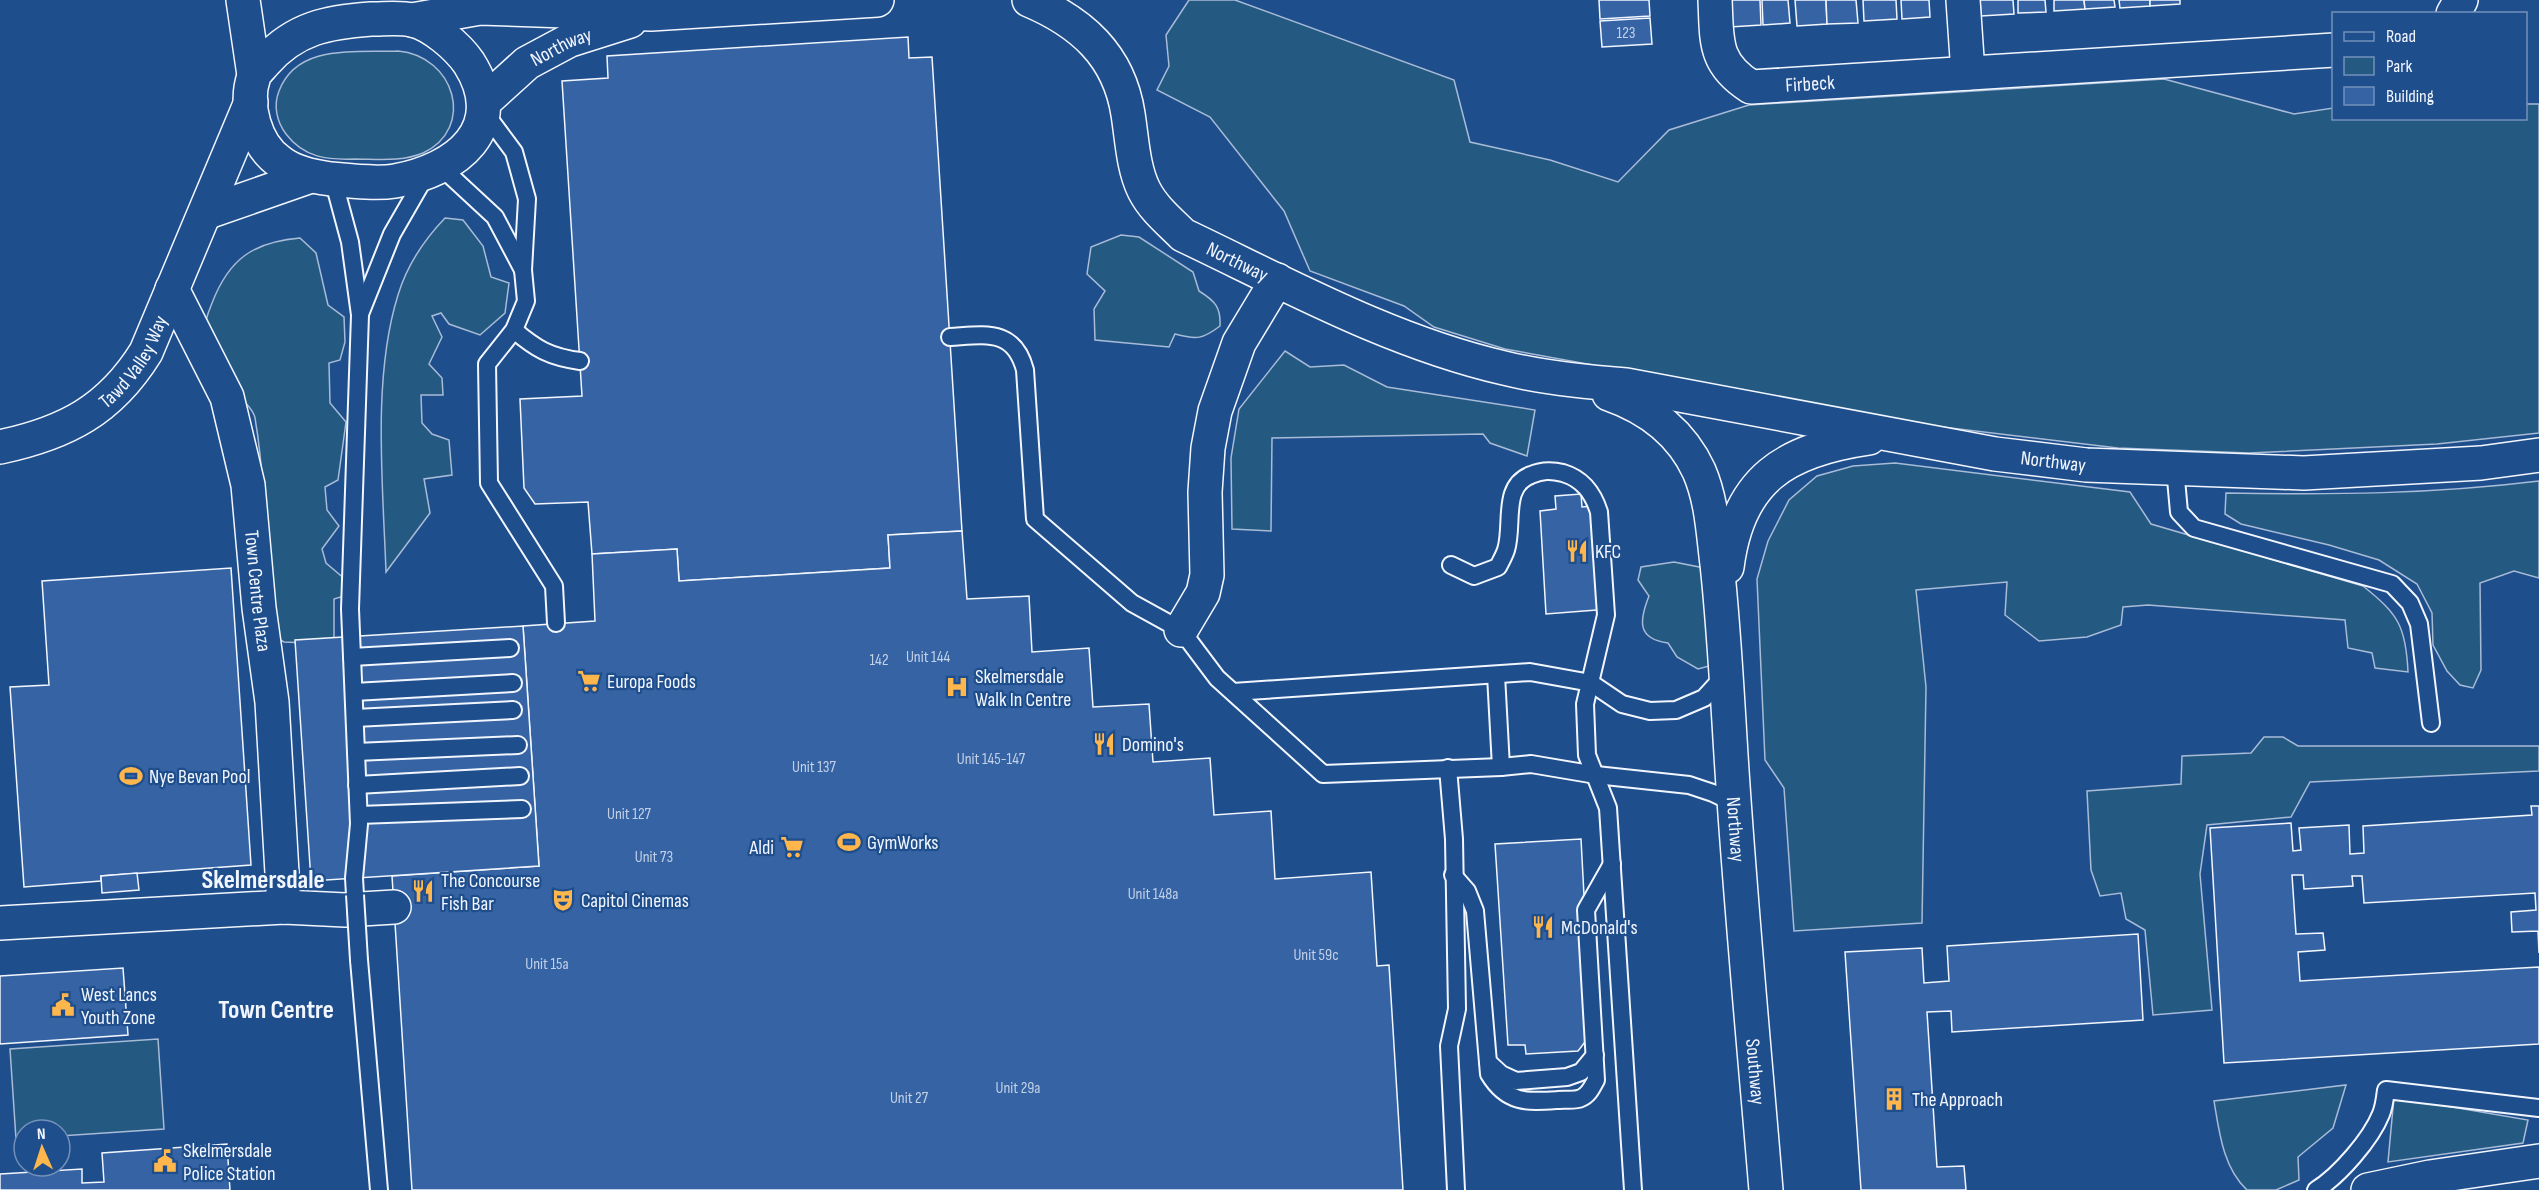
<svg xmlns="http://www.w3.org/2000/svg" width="2539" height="1190" font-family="'Sofia Sans Condensed',sans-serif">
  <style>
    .green { fill: #245a82; stroke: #a8bbd7; stroke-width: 1.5 }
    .building { fill: #3563a3; stroke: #f2f6ff; stroke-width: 1.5 }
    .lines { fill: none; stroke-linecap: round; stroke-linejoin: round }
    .lane-casing { stroke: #f2f6ff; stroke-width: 20 }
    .street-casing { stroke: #f2f6ff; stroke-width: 36 }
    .secondary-casing { stroke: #f2f6ff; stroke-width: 36 }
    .lane { stroke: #1f4e8c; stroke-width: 16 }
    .street { stroke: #1f4e8c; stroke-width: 33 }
    .secondary { stroke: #1f4e8c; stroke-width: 33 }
    .lane-bridge-casing { stroke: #f2f6ff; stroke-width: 20; stroke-linecap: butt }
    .lane-bridge { stroke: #1f4e8c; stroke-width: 16 }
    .labels { text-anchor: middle; stroke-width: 4.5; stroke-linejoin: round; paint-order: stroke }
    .number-label { font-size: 16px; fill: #c3d1e8 }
    .street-label { font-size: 20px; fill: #f2f6ff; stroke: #1f4e8c }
    .poi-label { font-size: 20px; fill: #f2f6ff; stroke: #1f4e8c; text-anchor: start }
    .district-label { font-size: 26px; font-weight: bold; fill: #f2f6ff; stroke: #1f4e8c }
  </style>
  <rect width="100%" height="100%" fill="#1f4e8c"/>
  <g class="green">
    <path d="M1189 0H1235L1454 80 1470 142 1550 160 1618 182 1669 130 1749 105 2164 79 2294 114 2333 108 2334 118H2526V104H2539V433L2437 444 2249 453 2118 448 1917 424 1505 349 1434 327 1404 306 1310 271 1284 211 1210 117 1157 90 1169 66 1166 35Z"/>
    <path d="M398 51C455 56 476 128 423 153 402 162 377 159 355 159 328 160 304 158 286 134 277 122 273 106 279 91 297 43 356 53 398 51Z"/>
    <path d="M445 218 463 220 483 246 491 277 509 283 505 313 480 335 449 324 441 313 432 316 442 337 429 364 442 378 443 395H421L422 423 432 434 449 440 452 475 424 479 430 513 386 572C383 485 372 378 398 295 407 265 424 240 445 218Z"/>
    <path d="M1121 235 1139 237 1193 272 1199 291C1215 301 1221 307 1220 326 1203 339 1197 340 1175 334L1169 347 1095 340 1094 309 1105 291 1087 274 1091 247Z"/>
    <path d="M300 238 316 253 328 305 344 317 345 342 340 360 329 363 330 403 346 422 338 480 325 487 327 510 339 526 322 549 326 563 346 580 344 596 334 599V644L284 642 266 632C264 561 267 487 255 418 253 407 236 395 229 386 223 379 205 352 204 343 202 330 207 315 212 303 229 259 253 242 300 238Z"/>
    <path d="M1285 351 1310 367 1344 365 1387 387 1535 410 1527 456 1490 443 1483 434 1272 438 1271 531 1232 529 1231 458 1239 409Z"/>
    <path d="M1895 463 2130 492 2151 524 2363 586C2398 614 2406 626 2408 672L2375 668 2372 653 2348 648 2345 620 2148 605 2123 607 2121 625 2087 637 2039 641 2005 615 2007 582 1916 590 1926 687 1922 923 1794 931 1784 788 1765 760 1757 579 1768 541 1789 500 1817 476 1853 466Z"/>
    <path d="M2539 481V578L2514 571 2480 583 2481 670 2473 688 2460 685 2447 671 2433 645 2432 613 2417 584 2379 560 2329 545 2241 524 2225 514 2226 493C2333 495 2433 494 2539 481Z"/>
    <path d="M1674 562 1704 568 1713 665 1698 669 1677 657 1668 643C1637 639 1639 621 1649 596L1638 580 1641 567Z"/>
    <path d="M2264 737H2283L2298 746H2539V771L2310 782 2291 817 2207 825 2200 874 2212 1010 2153 1015 2145 930 2126 919 2121 893 2100 896 2091 870 2087 791 2181 784 2182 756 2251 753Z"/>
    <path d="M158 1039 164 1129 60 1136V1130H24V1138L16 1139 10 1049Z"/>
    <path d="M2346 1085 2333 1128 2298 1157 2299 1180 2276 1190H2247C2223 1168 2219 1131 2214 1101Z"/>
    <path d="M2394 1097 2528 1120 2523 1143 2388 1162Z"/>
  </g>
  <g class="building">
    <path d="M1599 0H1649L1650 16 1600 19Z"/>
    <path d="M1729 0H1760L1761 25 1730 27Z"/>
    <path d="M1762 0H1788L1790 23 1763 25Z"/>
    <path d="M1795 0H1826L1827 24 1797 26Z"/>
    <path d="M1826 0H1856L1858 23 1827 24Z"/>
    <path d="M1863 0H1896L1897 19 1864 21Z"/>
    <path d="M1901 0H1929L1930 17 1902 19Z"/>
    <path d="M1980 0H2013L2014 14 1981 16Z"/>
    <path d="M2018 0H2045L2046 12 2018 13Z"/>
    <path d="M2054 0H2084L2085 9 2054 11Z"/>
    <path d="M2084 0H2114L2115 7 2085 9Z"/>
    <path d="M2119 0H2150V6L2120 8Z"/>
    <path d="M2150 0H2180V4L2150 6Z"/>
    <path d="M1650 18 1652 44 1602 47 1600 21Z"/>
    <path d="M908 37 909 58 932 57 962 531 888 535 890 568 679 581 677 549 592 554 588 502 535 504 524 488 520 399 582 396 562 81 608 78 607 56Z"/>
    <path d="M1581 494 1582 507 1603 505 1604 542 1610 541 1611 560 1605 561 1609 609 1546 614 1540 511 1556 509 1555 496Z"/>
    <path d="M962 531 967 599 1029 596 1032 652 1089 648 1093 707 1149 704 1153 762 1210 758 1214 815 1271 811 1275 879 1371 872 1377 966 1389 965 1403 1190H412L392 876 539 866 523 626 595 621 592 554 677 549 679 581 890 568 888 535Z"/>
    <path d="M231 568 251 865 101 876V881L24 887 10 687 49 685 42 581Z"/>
    <path d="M523 626 539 866 311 881 295 640Z"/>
    <path d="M2531 806H2539V953L2538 931 2512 932 2511 912 2536 910 2535 893 2364 903 2362 876H2352L2353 886 2304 889 2303 875H2292L2296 934 2323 933 2325 950 2298 952 2300 981 2539 967V1044L2224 1063 2210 828 2291 823 2293 851 2301 850 2299 828 2349 825 2350 854 2364 853 2363 826 2532 815Z"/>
    <path d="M1581 839 1590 1009 1585 1010V1042L1578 1051 1526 1054 1525 1045H1508L1495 844Z"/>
    <path d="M137 873 139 890 102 893 101 876Z"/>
    <path d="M2138 934 2143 1020 1952 1032 1951 1011 1927 1012 1937 1167 1964 1166 1966 1190H1861L1845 952 1922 948 1924 983 1949 981 1947 946Z"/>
    <path d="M123 968 128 1035 0 1044V976Z"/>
    <path d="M227 1144 230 1190H0V1174L82 1169V1183L104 1182 102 1153Z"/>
  </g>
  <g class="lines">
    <g class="lane-casing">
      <g id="lane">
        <path d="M485 113 514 152 527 199 523 270 526 301 514 330 487 364 489 483 554 586 556 623"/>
        <path d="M441 167 495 217 523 270"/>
        <path d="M333 179 350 242 360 315 350 609 359 824 354 878 355 895"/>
        <path d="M360 314 392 234 426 175"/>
        <path d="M514 330C536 349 550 357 580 361"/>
        <path d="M950 337C985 335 1014 328 1025 370L1035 519 1132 603 1181 630 1217 678 1323 774 1501 767 1531 764 1596 775 1689 785 1713 793 1734 803"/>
        <path d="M2175 468 2179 512 2194 528 2392 584 2410 603 2419 624 2431 723"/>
        <path d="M1451 565 1474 576 1498 567C1501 561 1504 556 1506 550 1514 525 1501 486 1531 475 1542 470 1551 470 1563 473 1583 479 1593 493 1599 512L1606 615 1585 704 1587 755 1608 808 1633 1190"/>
        <path d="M352 657 510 648"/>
        <path d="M1496 675 1501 767"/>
        <path d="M354 692 513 683"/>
        <path d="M1233 692 1530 672 1591 683 1622 704 1650 711 1676 710 1704 698 1726 674"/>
        <path d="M355 718 513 710"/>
        <path d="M356 752 518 745"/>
        <path d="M1448 768 1454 839 1457 1009 1449 1046 1456 1190"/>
        <path d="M357 785 520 776"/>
        <path d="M359 815 522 809"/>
        <path d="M1453 875 1467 891 1475 911 1489 1074C1507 1104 1528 1102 1558 1100 1565 1099 1575 1101 1581 1098 1589 1095 1592 1087 1596 1080L1586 910 1612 864"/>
        <path d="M359 960 379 1190"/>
        <path d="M1488 1062 1501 1074 1516 1081 1567 1077 1581 1072 1595 1055"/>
        <path d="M2316 1190C2339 1176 2371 1139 2381 1114 2384 1107 2385 1098 2386 1090L2539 1108"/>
      </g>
    </g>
    <g class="street-casing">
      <g id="street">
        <path id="s1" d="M1715 0C1717 40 1713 63 1751 87L2334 50"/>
        <path d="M1963 0 1968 73"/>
        <path d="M2453 14 2461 0"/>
        <path d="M205 213 311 176"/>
        <path id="s2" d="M172 289 227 397 248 485 259 608 272 702 284 907"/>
        <path id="s3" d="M0 447C66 433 110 410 146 352L251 102"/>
        <path d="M1181 630 1203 593 1207 575 1205 492 1208 448 1215 411 1239 343 1277 280"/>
        <path d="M0 923 284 907 345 910 394 907"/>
      </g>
    </g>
    <g class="secondary-casing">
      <g id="secondary">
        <path d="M243 0 254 75"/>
        <path id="s4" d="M1029 0C1081 22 1119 55 1128 114 1132 139 1133 168 1144 190 1153 208 1169 221 1183 235 1286 284 1391 342 1504 368 1544 378 1584 382 1626 385L1995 454 2086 465 2304 473 2481 463 2539 455"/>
        <path d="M371 19C384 19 400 17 412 20 432 24 458 47 469 63 510 128 457 170 395 181 376 184 351 181 331 179 315 177 294 173 280 162 255 145 244 104 254 76 256 71 262 66 265 62 295 28 328 22 371 19Z"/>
        <path d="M412 20 480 8 651 14 877 0"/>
        <path id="s5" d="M484 102 527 63 570 40 630 21"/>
        <path id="s6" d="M1609 394C1649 408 1681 432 1699 471 1712 501 1713 533 1717 564 1724 628 1727 691 1731 755 1740 900 1754 1045 1766 1190"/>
        <path d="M1727 567C1738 479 1785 450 1869 438"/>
        <path d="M2368 1190 2430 1177 2539 1161"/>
      </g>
    </g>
    <use href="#lane" class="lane"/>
    <use href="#street" class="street"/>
    <use href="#secondary" class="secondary"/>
    <g class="lane-bridge-casing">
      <path id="lane-bridge" d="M355 895 359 960"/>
    </g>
    <use href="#lane-bridge" class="lane-bridge"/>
  </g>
  <defs>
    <g id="restaurant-bare" transform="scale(1.8)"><path d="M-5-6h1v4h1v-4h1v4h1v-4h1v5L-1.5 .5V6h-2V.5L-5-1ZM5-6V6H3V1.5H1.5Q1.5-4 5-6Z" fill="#ffb74d" stroke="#1f4e8c" stroke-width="2.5" paint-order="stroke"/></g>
    <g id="supermarket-bare" transform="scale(1.8)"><path d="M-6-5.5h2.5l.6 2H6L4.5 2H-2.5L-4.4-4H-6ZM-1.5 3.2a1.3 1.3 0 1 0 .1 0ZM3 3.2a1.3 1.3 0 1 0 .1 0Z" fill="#ffb74d" stroke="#1f4e8c" stroke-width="2.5" paint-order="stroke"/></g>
    <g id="hospital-bare" transform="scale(1.8)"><path d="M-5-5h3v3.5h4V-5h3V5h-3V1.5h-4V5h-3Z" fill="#ffb74d" stroke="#1f4e8c" stroke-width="2.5" paint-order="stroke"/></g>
    <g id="stadium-bare" transform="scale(1.8)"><path d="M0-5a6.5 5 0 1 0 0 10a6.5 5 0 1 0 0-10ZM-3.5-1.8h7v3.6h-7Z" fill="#ffb74d" stroke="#1f4e8c" stroke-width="2.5" paint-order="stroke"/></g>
    <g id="theatre-bare" transform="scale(1.8)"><path d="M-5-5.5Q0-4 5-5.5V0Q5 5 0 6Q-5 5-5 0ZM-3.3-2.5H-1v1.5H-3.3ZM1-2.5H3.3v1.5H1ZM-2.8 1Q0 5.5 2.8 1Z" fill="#ffb74d" stroke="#1f4e8c" stroke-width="2.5" paint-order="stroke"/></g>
    <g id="civic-bare" transform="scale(1.8)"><path d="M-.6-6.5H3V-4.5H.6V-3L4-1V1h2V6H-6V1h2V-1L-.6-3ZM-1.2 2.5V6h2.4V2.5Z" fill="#ffb74d" stroke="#1f4e8c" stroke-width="2.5" paint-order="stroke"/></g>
    <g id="building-bare" transform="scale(1.8)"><path d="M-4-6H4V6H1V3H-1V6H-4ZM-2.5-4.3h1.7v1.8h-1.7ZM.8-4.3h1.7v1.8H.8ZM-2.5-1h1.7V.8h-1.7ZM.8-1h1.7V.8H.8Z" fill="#ffb74d" stroke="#1f4e8c" stroke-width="2.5" paint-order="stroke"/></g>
  </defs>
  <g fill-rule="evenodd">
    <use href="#restaurant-bare" x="1577" y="551"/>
    <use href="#supermarket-bare" x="589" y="681"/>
    <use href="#hospital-bare" x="957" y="687"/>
    <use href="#restaurant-bare" x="1104" y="744"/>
    <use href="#stadium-bare" x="131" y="776"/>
    <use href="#stadium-bare" x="849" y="842"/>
    <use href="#supermarket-bare" x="792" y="847"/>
    <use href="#restaurant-bare" x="423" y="891"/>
    <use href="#theatre-bare" x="563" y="900"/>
    <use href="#restaurant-bare" x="1543" y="927"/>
    <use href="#civic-bare" x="63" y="1005"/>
    <use href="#building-bare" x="1894" y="1099"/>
    <use href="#civic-bare" x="165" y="1161"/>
  </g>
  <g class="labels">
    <g class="number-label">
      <text x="1626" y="38">123</text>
      <text x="928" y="662">Unit 144</text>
      <text x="879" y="665">142</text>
      <text x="991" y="764">Unit 145-147</text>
      <text x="814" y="772">Unit 137</text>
      <text x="629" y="819">Unit 127</text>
      <text x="654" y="862">Unit 73</text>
      <text x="1153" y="899">Unit 148a</text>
      <text x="1316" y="960">Unit 59c</text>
      <text x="547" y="969">Unit 15a</text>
      <text x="1018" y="1093">Unit 29a</text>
      <text x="909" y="1103">Unit 27</text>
    </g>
    <g class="street-label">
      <text dy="7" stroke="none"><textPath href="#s5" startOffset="96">Northway</textPath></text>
      <text dy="7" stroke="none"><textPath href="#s1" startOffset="159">Firbeck</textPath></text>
      <text dy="7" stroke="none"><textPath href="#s4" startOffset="357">Northway</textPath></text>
      <text dy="7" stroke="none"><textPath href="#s3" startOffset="165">Tawd Valley Way</textPath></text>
      <text dy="7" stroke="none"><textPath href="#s4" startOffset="1202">Northway</textPath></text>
      <text dy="7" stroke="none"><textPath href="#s2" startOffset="318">Town Centre Plaza</textPath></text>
      <text dy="7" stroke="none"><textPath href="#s6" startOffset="483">Northway</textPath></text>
      <text dy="7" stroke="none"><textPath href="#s6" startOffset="726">Southway</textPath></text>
    </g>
    <g class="poi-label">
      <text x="1595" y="558">KFC</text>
      <text x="975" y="683">Skelmersdale<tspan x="975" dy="23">Walk In Centre</tspan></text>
      <text x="607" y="688">Europa Foods</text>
      <text x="1122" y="751">Domino's</text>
      <text x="149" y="783">Nye Bevan Pool</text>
      <text x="867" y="849">GymWorks</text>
      <text x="774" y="854" text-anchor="end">Aldi</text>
      <text x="441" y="887">The Concourse<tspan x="441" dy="23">Fish Bar</tspan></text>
      <text x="581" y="907">Capitol Cinemas</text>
      <text x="1561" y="934">McDonald's</text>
      <text x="81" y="1001">West Lancs<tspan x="81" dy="23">Youth Zone</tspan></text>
      <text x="1912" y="1106">The Approach</text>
      <text x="183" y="1157">Skelmersdale<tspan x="183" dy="23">Police Station</tspan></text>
    </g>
    <g class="district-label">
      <text x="263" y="888">Skelmersdale</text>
      <text x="276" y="1018">Town Centre</text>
    </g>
  </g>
  <rect x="2332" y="12" width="195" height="108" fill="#1f4e8c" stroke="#7391ba" stroke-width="1.5"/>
  <rect x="2344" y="32" width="30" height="9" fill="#1f4e8c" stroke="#7391ba" stroke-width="1.5"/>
  <text x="2386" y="42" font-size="18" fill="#f2f6ff">Road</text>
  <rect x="2344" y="57" width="30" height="18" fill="#245a82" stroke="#7391ba" stroke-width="1.5"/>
  <text x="2386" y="72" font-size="18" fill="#f2f6ff">Park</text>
  <rect x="2344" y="87" width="30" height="18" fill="#3563a3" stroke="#7391ba" stroke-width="1.5"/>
  <text x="2386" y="102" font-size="18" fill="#f2f6ff">Building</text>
  <g transform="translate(42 1148) rotate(357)"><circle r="28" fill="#1f4e8c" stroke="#7391ba" stroke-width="1.5"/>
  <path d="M0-4.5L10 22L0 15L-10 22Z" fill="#ffb74d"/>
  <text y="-9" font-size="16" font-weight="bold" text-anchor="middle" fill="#f2f6ff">N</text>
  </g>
</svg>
